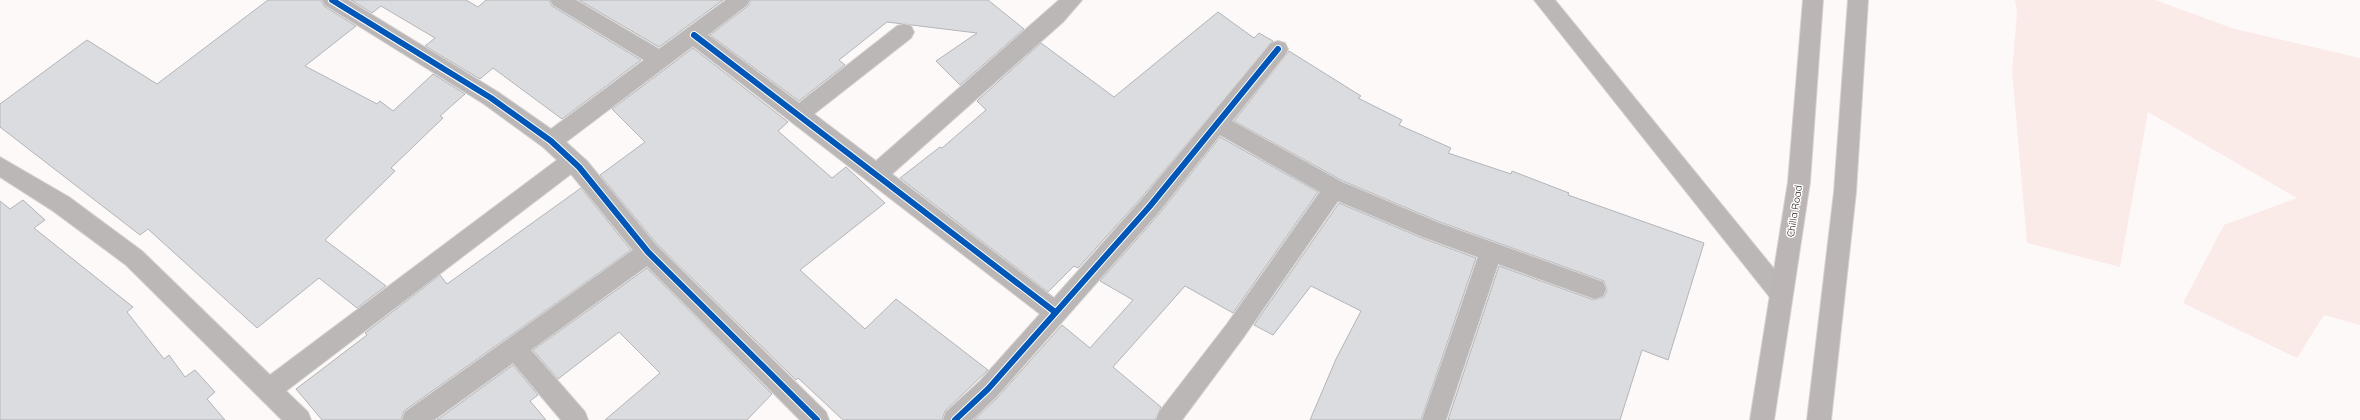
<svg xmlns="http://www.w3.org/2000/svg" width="2360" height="420" font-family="Quicksand,sans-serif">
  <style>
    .green { fill: #fbebe8 }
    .building { fill: #dadcdf; stroke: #b3b5b8 }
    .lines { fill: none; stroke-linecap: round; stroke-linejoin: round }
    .street-casing { stroke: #d7d4d3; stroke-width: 2 }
    .secondary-casing { stroke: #d7d4d3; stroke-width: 2 }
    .street { fill: #bbb7b7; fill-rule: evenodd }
    .secondary { fill: #bbb6b5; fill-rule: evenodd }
    .cycleway-casing { stroke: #fff; stroke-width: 8 }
    .cycleway { stroke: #0057b8; stroke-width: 6 }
    .labels { text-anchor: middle; stroke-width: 3; stroke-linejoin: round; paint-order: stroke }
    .street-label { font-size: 10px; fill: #170d0c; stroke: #fff }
  </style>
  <rect width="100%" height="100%" fill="#fdf9f8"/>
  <path class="green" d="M2015 0H2155L2235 29 2360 58V325L2324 315 2297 358 2183 303 2224 225 2297 198 2148 112 2120 267 2027 243 2012 71 2017 13Z"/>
  <g class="building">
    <path d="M268 0H321L324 6 356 26 305 66 377 104 380 101 393 111 433 74 465 94 440 116 443 118 391 168 395 171 325 240 386 286 357 308 319 278 257 328 148 229 140 235 0 127V104L87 40 157 84Z"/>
    <path d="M351 0H466L478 7 486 0H549L552 6 641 60 562 119 493 68 480 79 425 46 435 38 381 6 372 13Z"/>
    <path d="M579 0H723L659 47Z"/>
    <path d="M751 0H988L1024 29 960 85 936 61 977 33 887 22 839 60 845 65 799 101 710 35 748 6Z"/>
    <path d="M1218 12 1254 38 1259 33 1273 41 1141 198 1078 268 1074 266 1048 292 900 178 940 147 942 148 986 110 977 101 1041 43 1114 97Z"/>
    <path d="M693 48 788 122 778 131 832 178 846 167 885 203 800 270 865 329 896 299 988 370 945 411 942 420H843L798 378 796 380 657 244 600 175 645 142 612 109Z"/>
    <path d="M1289 51 1361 96 1358 98 1402 120 1399 125 1451 148 1448 153 1511 174 1512 171 1569 193 1568 195 1704 243 1668 360 1642 350 1620 420H1448L1499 266 1594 300 1604 297 1607 290 1604 281 1440 222 1343 181 1234 121Z"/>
    <path d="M1220 137 1318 192 1233 313 1185 286 1113 367 1161 407 1155 420H974L997 398 1062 325 1090 348 1133 300 1100 281 1159 214Z"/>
    <path d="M581 188 631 250 404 411 401 420H322L296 389 367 335 365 333 440 275 447 284Z"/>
    <path d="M23 200 45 220 34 228 133 307 127 312 164 359 169 355 185 377 195 370 215 392 207 399 225 420H0V201L10 209Z"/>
    <path d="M1339 203 1422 238 1476 258 1421 420H1310L1336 359 1361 311 1311 286 1273 335 1254 325Z"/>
    <path d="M647 268 772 394 747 420H605L660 373 619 332 558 379 533 350Z"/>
    <path d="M513 365 538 395 530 401 546 420H437Z"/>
  </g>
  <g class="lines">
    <g class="street-casing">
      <g id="street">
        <path d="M322 0H348L498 92 551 129 644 60 553 5 550 0H576L659 49 726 0H750L747 5 708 35 799 103 897 26 904 24 911 26 914 32 911 38 814 114 876 161 1059 0H1082L1063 22 892 174 1054 298 1142 199 1271 43 1278 41 1285 43 1288 49 1285 55 1232 121 1342 182 1439 223 1603 282 1606 289 1603 296 1595 299 1498 264 1446 420H1422L1478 257 1423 237 1338 201 1243 338 1182 420H1156L1159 412 1227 324 1320 192 1220 135 1158 213 996 397 972 420H943L946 412 980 381 1040 314 693 46 566 142 587 161 656 245 826 412 829 420H800L647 266 531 350 585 412 588 420H561L513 363 434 420H402L405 412 633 250 571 174 286 391 308 412 311 420H282L126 265 53 211 0 177V157L69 197 142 251 270 375 557 160 543 147 484 104 325 5Z"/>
        <path d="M1534 0H1555L1788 286 1791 293 1788 300 1780 303 1772 300Z"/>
      </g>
    </g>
    <g class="secondary-casing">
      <g id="secondary">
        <path d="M1803 0H1823L1810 182 1774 420H1750L1788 182Z"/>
        <path d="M1848 0H1868L1856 192 1831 420H1807L1834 192Z"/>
      </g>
    </g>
    <use href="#street" class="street"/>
    <use href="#secondary" class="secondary"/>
    <g class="cycleway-casing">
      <g id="cycleway">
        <path d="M332 0 491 98 551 141 579 167 648 252 817 420"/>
        <path d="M694 35 1055 312"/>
        <path d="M955 420 988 389 1150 206 1278 49"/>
      </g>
    </g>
    <use href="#cycleway" class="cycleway"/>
  </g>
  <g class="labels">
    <g class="street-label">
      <text transform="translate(1794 211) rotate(-81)" y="4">Chilla Road</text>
    </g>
  </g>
</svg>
